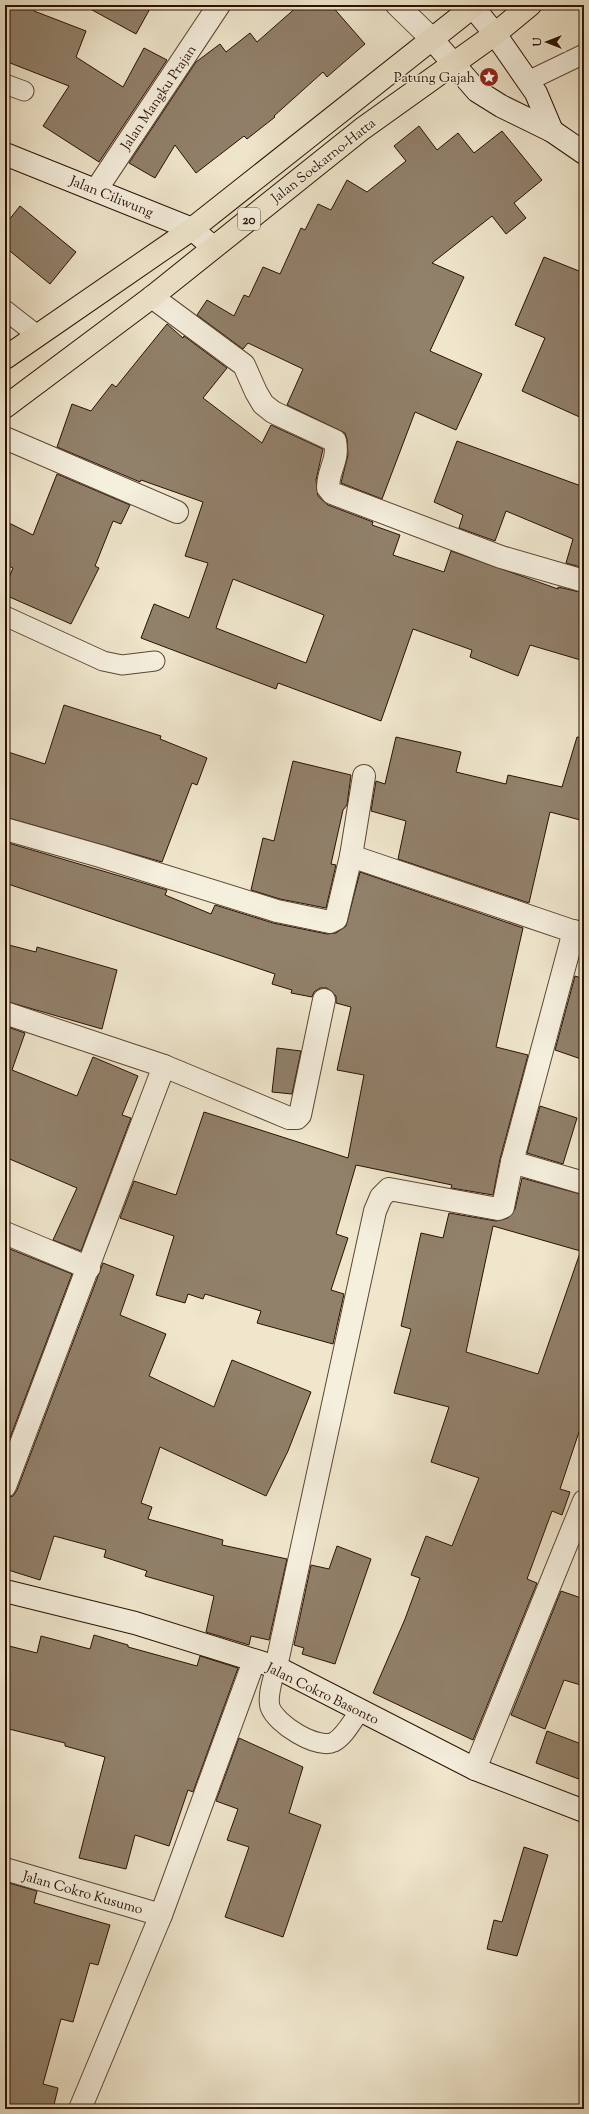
<svg xmlns="http://www.w3.org/2000/svg" width="589" height="2114" font-family="'Sorts Mill Goudy',serif">
  <style>
    .building { fill: #91806a; stroke: #2b1100; fill-rule: evenodd }
    .lines { fill: none; stroke-linecap: round; stroke-linejoin: round }
    .lane-casing { stroke: #5c4633; stroke-width: 21 }
    .street-casing { stroke: #5c4633; stroke-width: 24 }
    .secondary-casing { stroke: #2b1100; stroke-width: 24 }
    .highway-casing { stroke: #2b1100; stroke-width: 24 }
    .lane { stroke: #f5efde; stroke-width: 19 }
    .street { stroke: #f5efde; stroke-width: 22 }
    .secondary { stroke: #f5efde; stroke-width: 22 }
    .highway { stroke: #efe6cc; stroke-width: 22 }
    .labels { text-anchor: middle; stroke-width: 3; stroke-linejoin: round; paint-order: stroke }
    .shield { fill: #f5efde; stroke: #685443; stroke-width: 1 }
    .shield-label { font-size: 13px; font-weight: bold; fill: #2b1100 }
    .poi-label { font-size: 14px; fill: #2b1100; stroke: #f5efde; text-anchor: end }
    .street-label { font-size: 14px; fill: #2b1100; stroke: #f5efde }
  </style>
  <rect width="100%" height="100%" fill="#efe6cc"/>
  <filter id="stains"><feTurbulence type="fractalNoise" baseFrequency=".005" numOctaves="4"/><feColorMatrix values="0 0 0 0 .2 0 0 0 0 .09 0 0 0 0 .02 0 0 0 .5 -.17"/></filter>
  <radialGradient id="worn" r=".72"><stop offset=".6" stop-color="#630" stop-opacity="0"/><stop offset="1" stop-color="#630" stop-opacity=".3"/></radialGradient>
  <g class="building">
    <path d="M5 5H36L34 11 86 31 76 57 123 87 144 48 167 60 99 162 43 126 69 86 5 61Z"/>
    <path d="M83 5H152L136 34Z"/>
    <path d="M299 5H331L365 44 327 77 323 72 274 116 275 117 247 139 244 136 196 173 175 145 155 178 129 163 196 62 220 44 226 52 250 33 257 42Z"/>
    <path d="M419 126 437 150 458 133 474 153 502 131 542 180 514 203 526 218 506 234 492 216 432 263 464 277 430 351 482 374 456 430 415 412 382 499 341 483 348 455 347 439 345 433 287 405 303 369 248 343 243 349 197 315 207 300 234 316 244 295 249 297 263 267 280 274 301 228 305 230 318 204 331 210 347 180 367 192 406 161 394 146Z"/>
    <path d="M20 206 76 252 50 284 5 247V225Z"/>
    <path d="M544 257 584 273V419L522 391 545 338 515 325Z"/>
    <path d="M167 324 183 338 184 336 227 368 203 398 262 443 271 425 323 449 316 480 318 496 328 505 373 522 372 525 400 535 393 555 444 572 451 551 558 589V587L584 593V661L530 645 518 676 470 657 472 650 413 629 381 721 278 683 276 689 141 638 154 604 189 618 208 563 185 556 203 502 141 480 140 482 57 447 72 404 91 411 112 384 116 387ZM233 579 324 615 306 663 216 628Z"/>
    <path d="M457 441 584 487V568L566 563 573 539 506 511 495 541 459 528 463 515 434 502Z"/>
    <path d="M57 474 130 505 121 524 113 521 95 566 99 568 71 624 5 595V587L13 568 5 564V521L33 535Z"/>
    <path d="M64 705 161 736 160 739 207 758 197 785 192 783 162 862 5 817V751L45 764Z"/>
    <path d="M396 737 461 752 456 772 506 784 508 775 562 787 577 737 584 738V821L550 812 529 903 398 859 406 821 371 811 376 781 385 784Z"/>
    <path d="M293 761 351 775 347 805 343 810 331 864 336 865 326 908 280 899 251 890 263 838 274 841Z"/>
    <path d="M5 842 167 890 165 895 211 914 215 905 273 923 327 934 336 933 346 926 360 872 523 928 496 1047 528 1055 500 1159 493 1195 451 1188 452 1185 356 1165 336 1234 348 1238 331 1290 344 1294 333 1344 257 1323 261 1311 205 1294 203 1299 188 1294 185 1303 156 1295 174 1236 120 1218 134 1181 176 1195 204 1112 348 1158 364 1075 337 1070 351 1007 336 1003V996L327 988H320L314 992 312 997 291 993 292 990 272 984 275 974 5 883Z"/>
    <path d="M5 944 36 952 37 947 117 970 102 1029 5 1001Z"/>
    <path d="M575 976 584 979V1060L555 1050Z"/>
    <path d="M5 1026 25 1033 12 1070 77 1096 93 1057 138 1076 122 1115 131 1118 81 1251 53 1240 77 1188 5 1157Z"/>
    <path d="M277 1048 301 1051 292 1094 272 1092Z"/>
    <path d="M540 1106 577 1118 563 1164 527 1153Z"/>
    <path d="M522 1178 584 1195V1252L493 1226 466 1352 538 1374 580 1253 584 1254V1417L560 1489 570 1492 562 1515 552 1511 527 1579 537 1583 473 1740 373 1693 405 1619 420 1578 411 1575 426 1536 452 1546 479 1478 431 1462 449 1407 394 1393 411 1329 401 1326 421 1233 443 1238 449 1213 496 1221 508 1218 515 1209Z"/>
    <path d="M5 1247 72 1274 5 1451Z"/>
    <path d="M103 1263 134 1275 120 1315 166 1334 149 1376 214 1407 232 1360 311 1392 288 1451 266 1496 160 1447 141 1503 152 1507 148 1519 223 1540 222 1545 287 1559 269 1640 251 1636 249 1645 206 1632 214 1596 145 1576 147 1571 104 1557 106 1550 54 1536 40 1580 5 1569V1498L13 1496 17 1490Z"/>
    <path d="M337 1546 371 1559 335 1664 302 1654 304 1648 294 1645 311 1565 329 1569Z"/>
    <path d="M561 1591 584 1599V1686L564 1680 545 1729 511 1715Z"/>
    <path d="M94 1635 128 1645V1647L197 1666 200 1656 238 1668 193 1792 188 1790 169 1846 135 1835 126 1869 79 1858 105 1757 65 1746V1743L5 1728V1645L37 1653 41 1636 90 1649Z"/>
    <path d="M547 1731 584 1745V1781L536 1763Z"/>
    <path d="M239 1738 303 1767 289 1813 321 1825 283 1937 225 1917 249 1847 227 1840 238 1809 216 1801Z"/>
    <path d="M524 1847 548 1855 517 1956 487 1949 494 1920 502 1922Z"/>
    <path d="M5 1882 37 1891 34 1903 110 1925 98 1965 90 1963 73 2022 61 2019 43 2084 58 2088 53 2109H5Z"/>
  </g>
  <g class="lines">
    <g class="lane-casing">
      <g id="lane">
        <path d="M528 81 584 54"/>
        <path d="M5 84 24 91"/>
        <path d="M5 310 37 335"/>
        <path d="M5 616 103 661 122 665 155 661"/>
        <path d="M276 1667C273 1679 267 1695 270 1707 276 1724 317 1750 334 1742 345 1736 352 1721 360 1711"/>
      </g>
    </g>
    <g class="street-casing">
      <g id="street">
        <path d="M397 5 432 39"/>
        <path d="M96 190 219 5"/>
        <path d="M152 297 244 365 256 392 263 404 273 412 335 441C339 461 328 469 328 488L332 493 501 557 584 581"/>
        <path d="M5 438 177 512"/>
        <path d="M5 829 100 856 277 911 330 922 336 919 351 856 364 776"/>
        <path d="M351 856 584 935"/>
        <path d="M5 1013 164 1066 289 1118H297L300 1115 324 1000"/>
        <path d="M512 1162 584 1183"/>
        <path d="M5 1233 89 1268"/>
        <path d="M5 1486 164 1066"/>
        <path d="M276 1667 375 1211 381 1197 389 1189 498 1209 503 1207 512 1162 574 931"/>
        <path d="M475 1769 584 1501"/>
        <path d="M5 1869 161 1915"/>
        <path d="M80 2109 161 1915 254 1661"/>
      </g>
    </g>
    <g class="secondary-casing">
      <g id="secondary">
        <path d="M473 7 495 34 536 93 552 131"/>
        <path d="M432 39 477 91 501 106 552 131 584 153"/>
        <path d="M5 154 192 229 213 247"/>
        <path d="M5 1591 135 1623 276 1667 475 1769 584 1811"/>
      </g>
    </g>
    <g class="highway-casing">
      <g id="highway">
        <path d="M5 358 192 229 475 5"/>
        <path d="M5 407 152 297 362 129 495 34 530 5"/>
      </g>
    </g>
    <use href="#lane" class="lane"/>
    <use href="#street" class="street"/>
    <use href="#secondary" class="secondary"/>
    <use href="#highway" class="highway"/>
  </g>
  <defs>
    <g id="sight-disc" transform="scale(1)"><circle r="9.5" fill="#8f2418" stroke="#f5efde"/><path d="M0-6L1.8-2.2L6-1.7L2.9 1.2L3.7 5.4L0 3.3L-3.7 5.4L-2.9 1.2L-6-1.7L-1.8-2.2Z" fill="#fff"/></g>
  </defs>
  <g fill-rule="evenodd">
    <use href="#sight-disc" x="489" y="77"/>
  </g>
  <g class="labels">
    <rect class="shield" x="238" y="208" width="22" height="22" rx="3"/>
    <g class="shield-label">
      <text x="249" y="224">20</text>
    </g>
    <g class="poi-label">
      <text x="475" y="82">Patung Gajah</text>
    </g>
    <g class="street-label">
      <text transform="translate(158 97) rotate(-56)" y="5">Jalan Mangku Prajan</text>
      <text transform="translate(323 160) rotate(-38)" y="5">Jalan Soekarno-Hatta</text>
      <text transform="translate(112 196) rotate(22)" y="5">Jalan Ciliwung</text>
      <text transform="translate(323 1693) rotate(26)" y="5">Jalan Cokro Basonto</text>
      <text transform="translate(83 1892) rotate(16)" y="5">Jalan Cokro Kusumo</text>
    </g>
  </g>
  <rect width="589" height="2114" fill="none" stroke="#efe6cc" stroke-width="20"/>
  <rect x="6" y="6" width="577" height="2102" fill="none" stroke="#2b1100" stroke-width="2"/>
  <rect x="10" y="10" width="569" height="2094" fill="none" stroke="#2b1100"/>
  <g transform="translate(547 42) rotate(270)" stroke="#f5efde" stroke-width="3" paint-order="stroke">
  <path d="M0-3L7 15L0 10L-7 15Z" fill="#2b1100"/>
  <text y="-6" font-size="11" font-weight="bold" text-anchor="middle" fill="#2b1100">U</text>
  </g>
  <rect width="100%" height="100%" filter="url(#stains)"/>
  <rect width="100%" height="100%" fill="url(#worn)"/>
</svg>
